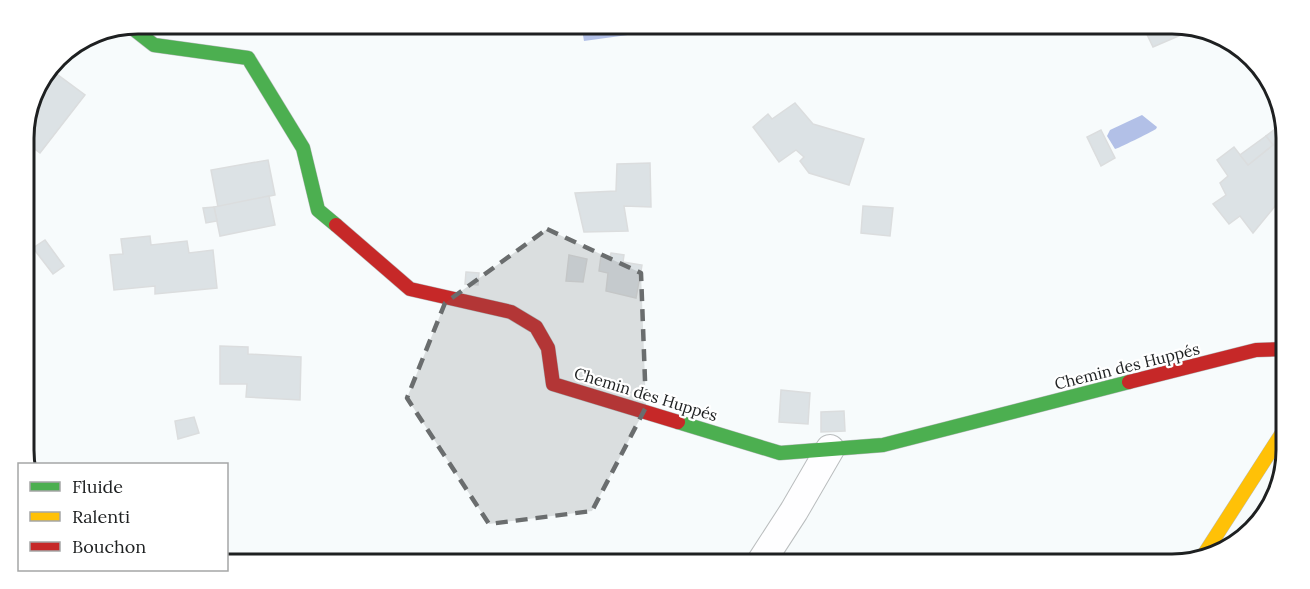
<svg xmlns="http://www.w3.org/2000/svg" width="1310" height="589" font-family="Lora,serif">
  <style>
    .water { fill: #b2c0e7 }
    .building { fill: #dce2e5; stroke: #dbddde; stroke-width: 1.5 }
    .lines { fill: none; stroke-linecap: round; stroke-linejoin: round }
    .street-casing { stroke: #babdbe; stroke-width: 30 }
    .fast-casing { stroke: #babdbe; stroke-width: 15 }
    .slow-casing { stroke: #babdbe; stroke-width: 15 }
    .jam-casing { stroke: #babdbe; stroke-width: 15 }
    .street { stroke: #fefeff; stroke-width: 28 }
    .fast { stroke: #4caf50; stroke-width: 14 }
    .slow { stroke: #ffc107; stroke-width: 14 }
    .jam { stroke: #c62828; stroke-width: 14 }
    .marked { fill: #6a6d6e; fill-opacity: 0.2; stroke: #6a6d6e; stroke-width: 4.5; stroke-dasharray: 12 8; stroke-linejoin: round }
    .labels { text-anchor: middle; stroke-width: 4.5; stroke-linejoin: round; paint-order: stroke }
    .street-label { font-size: 16px; fill: #1e2021; stroke: #fff }
    .rim { fill: none; stroke: #1e2021; stroke-width: 3 }
  </style>
  <rect width="100%" height="100%" fill="#f7fbfc"/>
  <g class="water">
    <path d="M581 24H634L635 34 584 41Z"/>
    <path d="M1142 115 1157 127 1156 129C1151 132 1117 149 1115 149L1107 136 1110 130Z"/>
  </g>
  <g class="building">
    <path d="M1142 24H1172L1195 29 1153 47Z"/>
    <path d="M50 69 85 95 40 153 24 141V131L36 88Z"/>
    <path d="M795 103 813 124 864 139 849 185 809 173 800 161 804 157 796 150 779 162 753 127 768 114 772 119Z"/>
    <path d="M1284 122 1285 194 1253 233 1240 216 1229 224 1213 204 1226 195 1220 183 1228 176 1217 160 1234 147 1248 165 1273 145 1266 136Z"/>
    <path d="M1101 130 1115 158 1101 166 1087 137Z"/>
    <path d="M1266 136 1273 145 1248 165 1240 155Z"/>
    <path d="M268 160 275 195 218 207 211 170Z"/>
    <path d="M650 163 651 207 624 206 628 231 584 232 575 193 616 191 617 164Z"/>
    <path d="M269 196 275 225 220 236 214 207Z"/>
    <path d="M863 206 893 208 890 236 861 233Z"/>
    <path d="M214 207 217 221 206 223 203 208Z"/>
    <path d="M150 236 151 245 187 241 189 253 213 250 217 288 155 294V286L114 290 110 255 123 254 121 239Z"/>
    <path d="M45 240 64 266 53 274 33 248Z"/>
    <path d="M611 253 624 255 623 262 642 265 636 298 606 291 608 273 599 271 601 256 610 257Z"/>
    <path d="M569 255 587 259 583 282 566 281Z"/>
    <path d="M466 272 479 273 478 285 465 284Z"/>
    <path d="M220 346 248 347V354L301 357 300 400 246 397 247 384H220Z"/>
    <path d="M781 390 810 393 808 424 779 422Z"/>
    <path d="M844 411 845 431 821 432V412Z"/>
    <path d="M194 417 199 433 178 439 175 421Z"/>
    <rect x="345" y="559" width="31" height="6"/>
  </g>
  <g class="lines">
    <g class="street-casing">
      <path id="street" d="M759 565 794 511 830 449"/>
    </g>
    <g class="fast-casing">
      <g id="fast">
        <path d="M131 27 154 45 248 58 303 148 318 210 336 225"/>
        <path d="M678 422 780 453 883 445 1129 382"/>
      </g>
    </g>
    <g class="slow-casing">
      <path id="slow" d="M1203 556 1286 427"/>
    </g>
    <g class="jam-casing">
      <g id="jam">
        <path d="M336 225 410 289 511 312 536 327 548 348 553 384 678 422"/>
        <path d="M1129 382 1256 350 1286 349"/>
      </g>
    </g>
    <use href="#street" class="street"/>
    <use href="#fast" class="fast"/>
    <use href="#slow" class="slow"/>
    <use href="#jam" class="jam"/>
  </g>
  <path class="marked" d="M547 229 641 273 646 407 592 511 489 524 407 398 445 303Z"/>
  <g class="labels">
    <g class="street-label">
      <text transform="translate(1127 366) rotate(-14)" y="6">Chemin des Huppés</text>
      <text transform="translate(646 394) rotate(17)" y="6">Chemin des Huppés</text>
    </g>
  </g>
  <path d="M0 0H1310V589H0ZM138 34H1172A104 104 0 0 1 1276 138V450A104 104 0 0 1 1172 554H138A104 104 0 0 1 34 450V138A104 104 0 0 1 138 34Z" fill="#fff" fill-rule="evenodd"/>
  <path class="rim" d="M138 34H1172A104 104 0 0 1 1276 138V450A104 104 0 0 1 1172 554H138A104 104 0 0 1 34 450V138A104 104 0 0 1 138 34Z"/>
  <rect x="18" y="463" width="210" height="108" fill="#ffffff" stroke="#a5a6a6" stroke-width="1.5"/>
  <rect x="30" y="482" width="30" height="9" fill="#4caf50" stroke="#a5a6a6" stroke-width="1.5"/>
  <text x="72" y="493" font-size="18" fill="#1e2021">Fluide</text>
  <rect x="30" y="512" width="30" height="9" fill="#ffc107" stroke="#a5a6a6" stroke-width="1.5"/>
  <text x="72" y="523" font-size="18" fill="#1e2021">Ralenti</text>
  <rect x="30" y="542" width="30" height="9" fill="#c62828" stroke="#a5a6a6" stroke-width="1.5"/>
  <text x="72" y="553" font-size="18" fill="#1e2021">Bouchon</text>
</svg>
